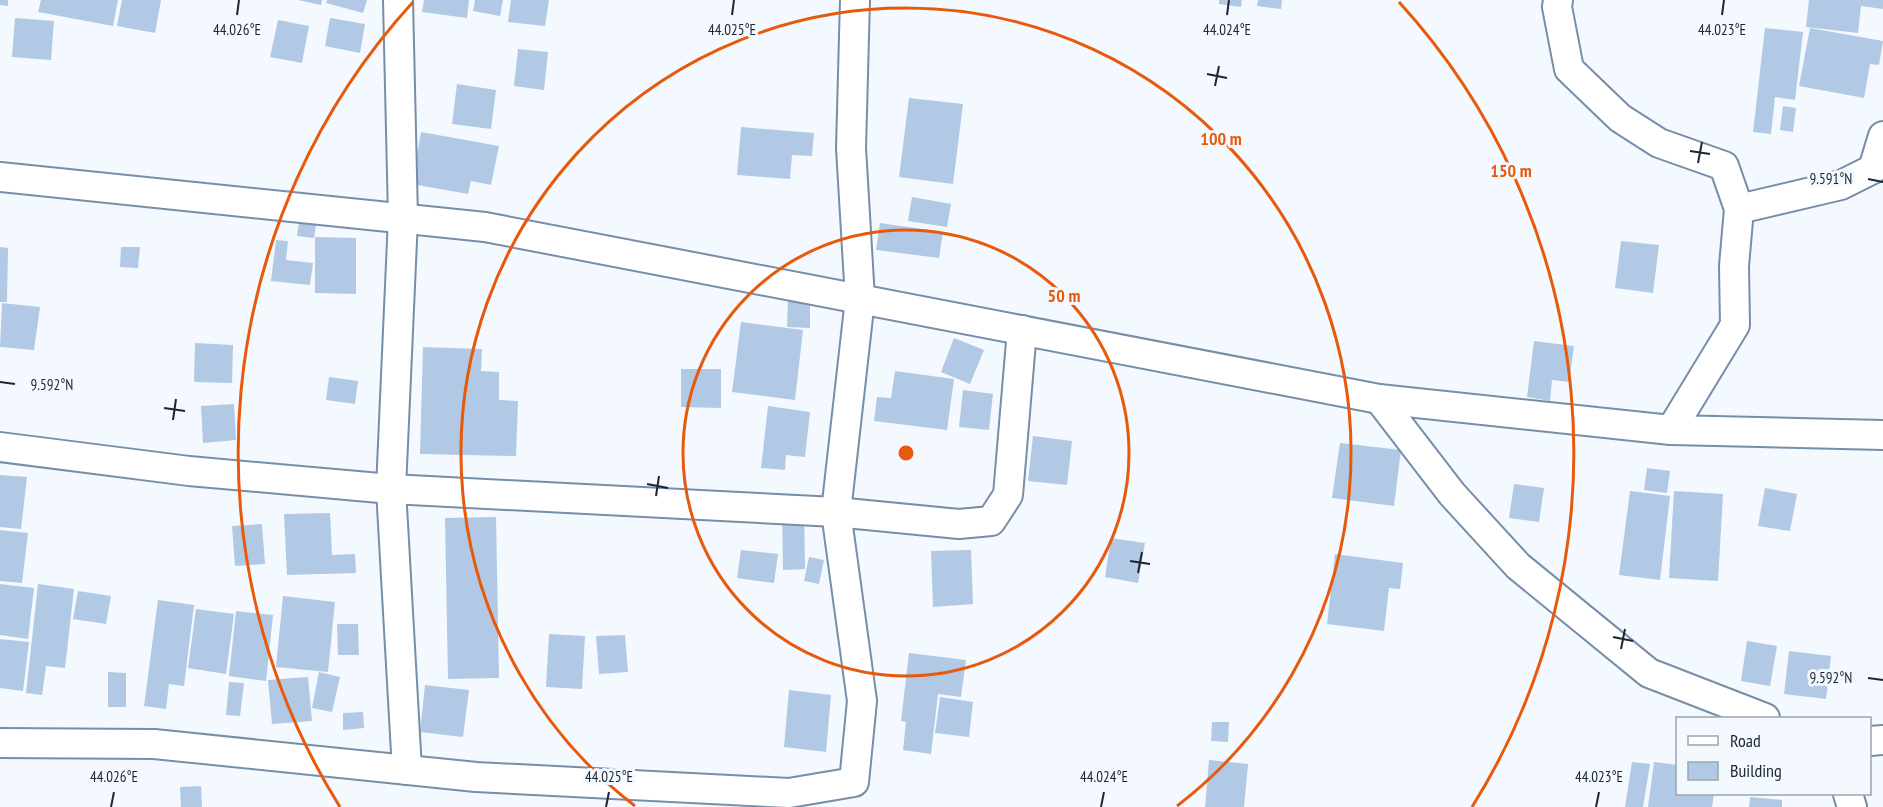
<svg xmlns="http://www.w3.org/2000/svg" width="1883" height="807" font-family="'PT Sans Narrow',sans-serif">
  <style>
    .building { fill: #b1c9e5 }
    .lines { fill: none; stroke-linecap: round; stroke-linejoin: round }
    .minor-casing { stroke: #778ea8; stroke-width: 32 }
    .minor { stroke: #fff; stroke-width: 28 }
    .ticks { fill: none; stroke: #1d2630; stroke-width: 2 }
    .ring { fill: none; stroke: #e8590c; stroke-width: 3 }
    .ticks-label { font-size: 15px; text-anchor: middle; fill: #1d2630; stroke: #f3f9fe; stroke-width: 6; stroke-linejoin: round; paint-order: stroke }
    .centre { fill: #e8590c; stroke: #f3f9fe; stroke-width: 3 }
    .ring-label { font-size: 18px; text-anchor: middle; font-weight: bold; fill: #e8590c; stroke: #f3f9fe; stroke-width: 6; stroke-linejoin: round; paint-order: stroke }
  </style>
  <rect width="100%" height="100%" fill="#f3f9fe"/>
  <g class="building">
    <path d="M0 0H8V6L0 5Z"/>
    <path d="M41 0H118L113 26 38 12Z"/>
    <path d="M122 0H161L155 33 117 26Z"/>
    <path d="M298 0H322L321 5Z"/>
    <path d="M327 0H367L363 13 326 3Z"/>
    <path d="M424 0H469L467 18 422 12Z"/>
    <path d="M475 0H503L500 16 473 11Z"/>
    <path d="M511 0H549L545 26 508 22Z"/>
    <path d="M1219 0H1242L1241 7 1219 4Z"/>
    <path d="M1258 0H1282L1281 9 1257 6Z"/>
    <path d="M1809 0H1883V9L1861 6 1858 33 1806 27Z"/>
    <path d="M15 18 54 21 51 60 12 57Z"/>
    <path d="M330 18 365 24 360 53 325 46Z"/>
    <path d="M278 20 309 26 302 63 270 57Z"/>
    <path d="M1765 28 1803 32 1795 100 1775 97 1771 134 1753 132Z"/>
    <path d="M1810 28 1883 41 1879 65 1870 64 1864 98 1799 86Z"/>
    <path d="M518 49 548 52 544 90 514 86Z"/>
    <path d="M457 84 496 90 491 129 452 124Z"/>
    <path d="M909 98 963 104 953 184 899 177Z"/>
    <path d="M1783 106 1796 108 1793 132 1780 130Z"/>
    <path d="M741 127 814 133 812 156 792 155 790 179 737 175Z"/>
    <path d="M421 132 499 146 491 185 471 181 468 194 412 184Z"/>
    <path d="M912 197 951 204 947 227 908 221Z"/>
    <path d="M300 215 317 217 314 238 297 236Z"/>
    <path d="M880 223 943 232 939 258 876 250Z"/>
    <path d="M315 237 356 238V294L315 293Z"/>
    <path d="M276 240 288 241 286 260 313 263 310 285 271 281Z"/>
    <path d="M1621 241 1659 245 1653 293 1615 288Z"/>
    <path d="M0 247 8 248 7 302H0Z"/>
    <path d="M121 247H140L138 268 120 267Z"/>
    <path d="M788 301 810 302V328L787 327Z"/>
    <path d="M2 303 40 307 34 350 0 347Z"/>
    <path d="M741 322 803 330 795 400 732 392Z"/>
    <path d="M954 338 984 350 970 384 941 372Z"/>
    <path d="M1534 341 1574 346 1569 382 1552 380 1550 401 1527 397Z"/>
    <path d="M195 343 233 345 232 383 194 382Z"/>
    <path d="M423 347 482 349 481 371 499 372V400L518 401 516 456 420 454Z"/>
    <path d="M681 369H721V408L681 407Z"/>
    <path d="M895 371 954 379 947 430 874 421 877 397 891 398Z"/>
    <path d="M329 377 358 381 355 404 326 400Z"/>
    <path d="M963 390 993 394 989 430 959 427Z"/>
    <path d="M234 404 236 440 203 443 201 406Z"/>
    <path d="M768 406 810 412 805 457 786 455 785 470 761 468Z"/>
    <path d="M1033 436 1072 441 1067 485 1028 481Z"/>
    <path d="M1340 443 1401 450 1394 506 1332 498Z"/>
    <path d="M1647 468 1670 471 1667 493 1644 490Z"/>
    <path d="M0 475 27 477 21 529 0 527Z"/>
    <path d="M1514 484 1544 488 1539 522 1509 518Z"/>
    <path d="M1765 488 1797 494 1790 531 1758 526Z"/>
    <path d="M1630 491 1670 496 1660 580 1619 575Z"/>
    <path d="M1674 491 1723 494 1718 581 1669 578Z"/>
    <path d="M782 505H804L805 569 783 570Z"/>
    <path d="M330 513 332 555 355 554 356 573 287 575 284 514Z"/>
    <path d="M496 517 499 678 448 679 445 518Z"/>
    <path d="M262 524 265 564 235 566 232 526Z"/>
    <path d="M0 530 28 533 22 583 0 581Z"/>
    <path d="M1111 538 1145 543 1138 583 1105 577Z"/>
    <path d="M741 550 778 554 774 583 737 578Z"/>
    <path d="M971 550 973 604 933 607 931 551Z"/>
    <path d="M1335 554 1403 563 1400 589 1389 588 1384 631 1327 624Z"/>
    <path d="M809 557 824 560 819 584 804 581Z"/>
    <path d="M0 584 34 588 28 639 0 635Z"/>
    <path d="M38 584 74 589 65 668 46 666 42 695 26 693Z"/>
    <path d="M78 591 111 596 106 624 73 619Z"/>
    <path d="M283 596 335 602 328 672 276 667Z"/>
    <path d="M158 600 194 605 184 686 169 684 166 709 144 706Z"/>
    <path d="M196 609 234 614 226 674 188 668Z"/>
    <path d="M236 611 273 615 266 681 229 676Z"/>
    <path d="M337 624H358L359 655H338Z"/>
    <path d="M549 634 585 636 582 689 546 687Z"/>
    <path d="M625 635 628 672 599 674 596 636Z"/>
    <path d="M0 639 29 642 23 691 0 688Z"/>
    <path d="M1747 641 1777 646 1770 686 1741 681Z"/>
    <path d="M1789 651 1831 656 1826 699 1784 694Z"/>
    <path d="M909 653 966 660 961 697 938 694 931 754 903 750 906 722 901 721Z"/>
    <path d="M108 672 126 673V707H108Z"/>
    <path d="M319 672 340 677 332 712 312 708Z"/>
    <path d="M308 677 312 721 272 724 268 680Z"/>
    <path d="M229 682 244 683 240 716 226 715Z"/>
    <path d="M425 685 469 690 463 737 420 732Z"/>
    <path d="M789 690 831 695 826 752 784 747Z"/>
    <path d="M940 697 973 702 969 737 935 733Z"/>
    <path d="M363 712 364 728 343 730V713Z"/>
    <path d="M1212 722H1229L1228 742 1211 741Z"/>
    <path d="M1209 760 1248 764 1244 807H1205Z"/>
    <path d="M1632 762 1650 764 1643 807H1625Z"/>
    <path d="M1654 762 1678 765V794H1714L1712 807H1648Z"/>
    <path d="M201 786 202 807H181L180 787Z"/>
    <path d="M1750 797 1782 800V807H1749Z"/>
  </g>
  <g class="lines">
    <g class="minor-casing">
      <g id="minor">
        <path d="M398 0 403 218 391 489 407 770"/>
        <path d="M1558 0 1557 7 1569 69 1620 118 1659 143 1724 166 1739 209 1734 266 1735 325 1671 430 1883 435"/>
        <path d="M0 177 485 227 1379 399 1671 430"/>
        <path d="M1739 209 1841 185 1873 169 1883 136"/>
        <path d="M1379 399 1452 494 1518 566 1649 673 1765 718"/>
        <path d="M0 447 189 471 391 489 836 512 959 524 991 521 1008 495 1022 330"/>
        <path d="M1870 741 1883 740"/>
        <path d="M0 743 154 744 476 777 789 793 854 782 862 701 836 512 860 299 851 148 855 0"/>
        <path d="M1848 794 1852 807"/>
      </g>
    </g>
    <use href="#minor" class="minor"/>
  </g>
  <path class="ticks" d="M237 15 239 0M732 15 734 0M1227 15 1229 0M1722 15 1724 0M1207 74 1227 78M1215 86 1219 66M1690 151 1710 154M1698 163 1702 142M1868 179 1883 182M0 382 15 384M164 408 185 411M173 420 176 399M647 484 668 488M656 496 659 476M1130 561 1150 564M1138 573 1142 552M1613 637 1633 641M1621 649 1625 629M1868 678 1883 680M111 807 114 792M606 807 609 792M1101 807 1104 792M1596 807 1599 792"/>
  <g class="ring">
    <circle cx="906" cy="453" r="223"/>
    <path d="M635 806A445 445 0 1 1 1177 806"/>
    <path d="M340 807A668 668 0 0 1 413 2M1399 2A668 668 0 0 1 1472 807"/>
  </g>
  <g class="ticks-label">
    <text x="237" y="35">44.026°E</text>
    <text x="732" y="35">44.025°E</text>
    <text x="1227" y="35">44.024°E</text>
    <text x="1722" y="35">44.023°E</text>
    <text x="1831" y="184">9.591°N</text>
    <text x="52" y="390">9.592°N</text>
    <text x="1831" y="683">9.592°N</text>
    <text x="114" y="782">44.026°E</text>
    <text x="609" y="782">44.025°E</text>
    <text x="1104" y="782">44.024°E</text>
    <text x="1599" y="782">44.023°E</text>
  </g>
  <circle cx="906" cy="453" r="9" class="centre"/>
  <g class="ring-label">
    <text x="1221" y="145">100 m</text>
    <text x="1511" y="177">150 m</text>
    <text x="1064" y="302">50 m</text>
  </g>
  <rect x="1676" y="717" width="195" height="78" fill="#f3f9fe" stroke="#9da5ac" stroke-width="1.5"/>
  <rect x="1688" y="736" width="30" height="9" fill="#ffffff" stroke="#9da5ac" stroke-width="1.5"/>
  <text x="1730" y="747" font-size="18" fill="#1d2630">Road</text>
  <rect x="1688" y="762" width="30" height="18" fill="#b1c9e5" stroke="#9da5ac" stroke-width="1.5"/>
  <text x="1730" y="777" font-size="18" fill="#1d2630">Building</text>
</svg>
